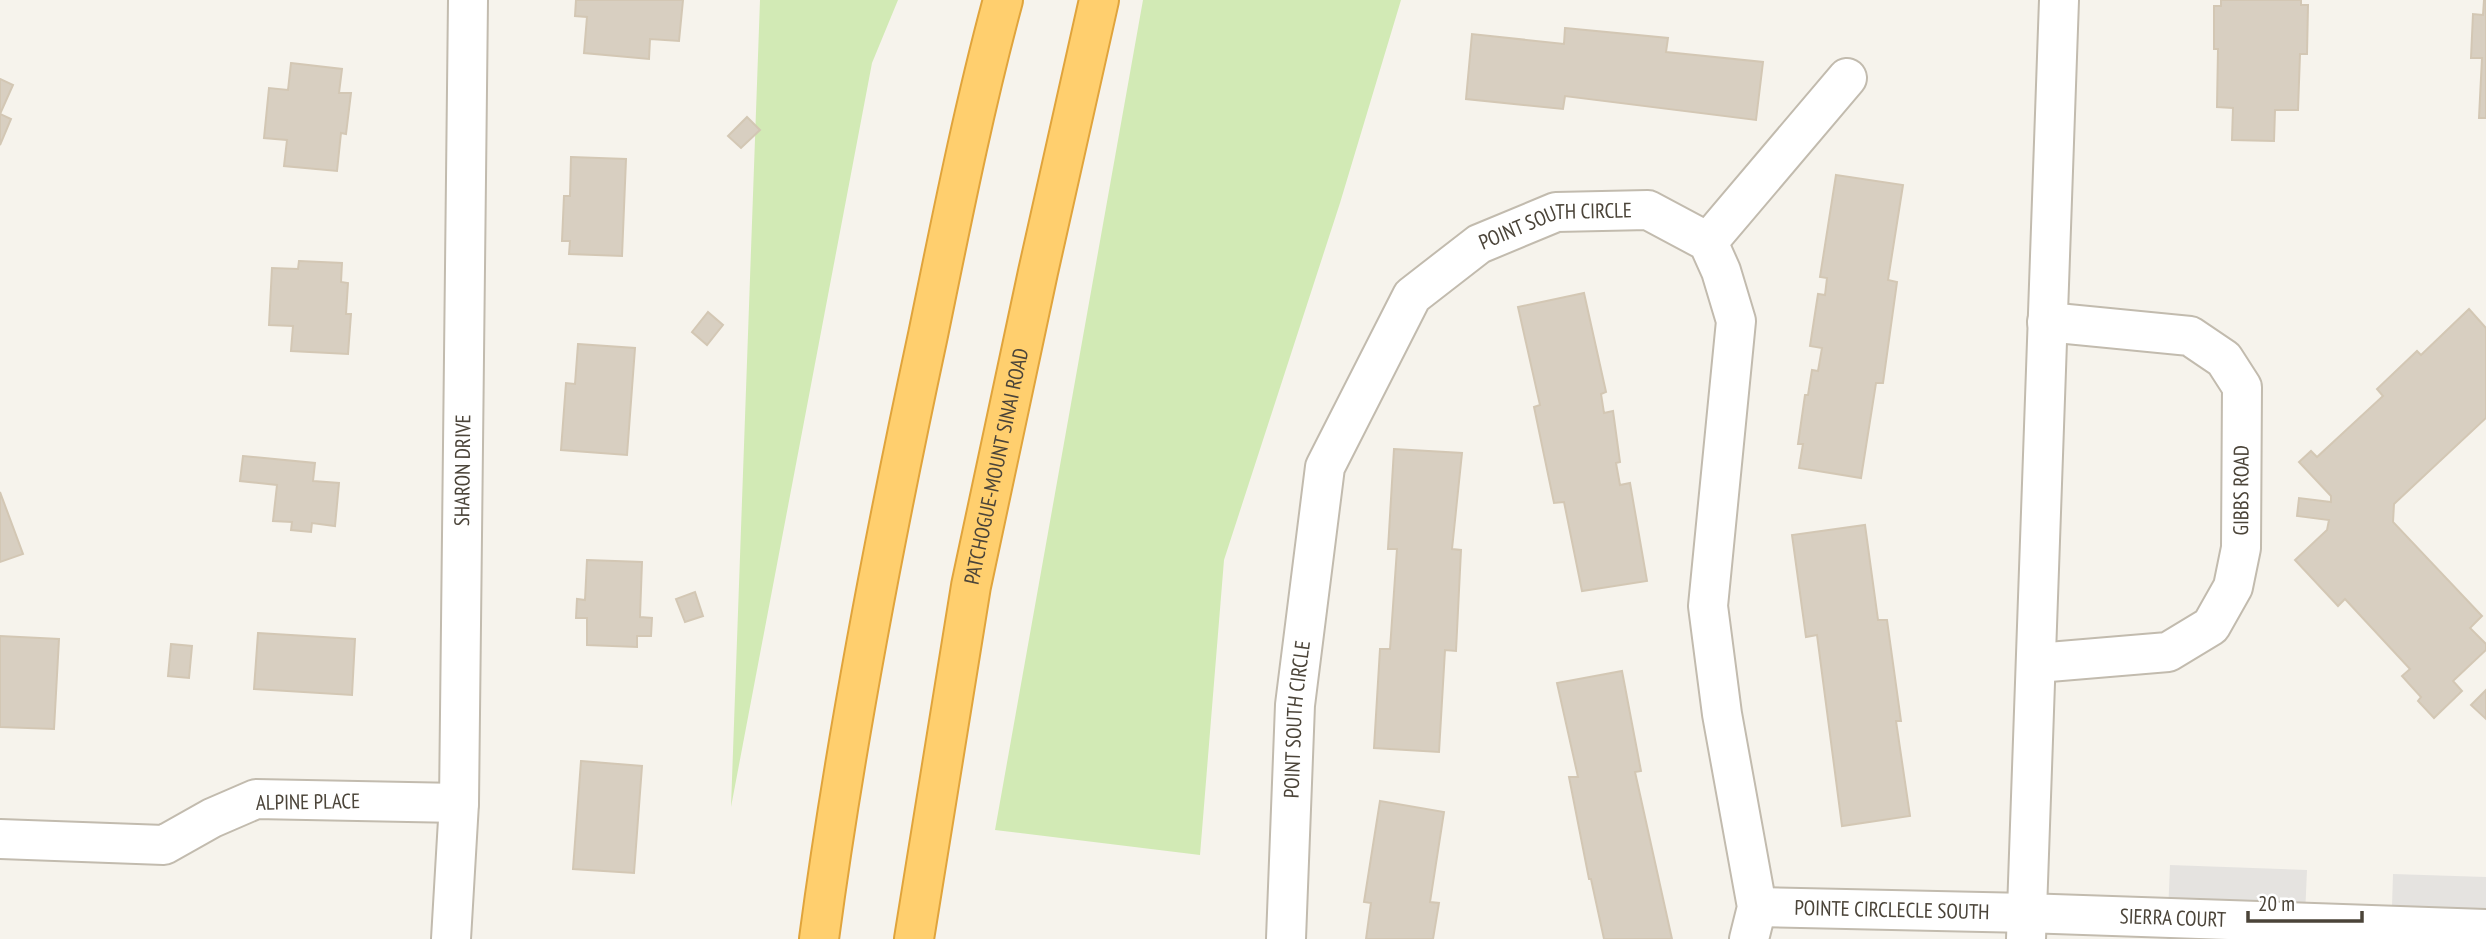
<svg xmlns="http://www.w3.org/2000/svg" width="2486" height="939" font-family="'PT Sans Narrow',sans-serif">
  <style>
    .green { fill: #d2eab5 }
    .parking { fill: #e5e3e0 }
    .building { fill: #d8cfc1; stroke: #d3c7b4; stroke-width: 2 }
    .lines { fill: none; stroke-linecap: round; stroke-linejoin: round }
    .minor-casing { stroke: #c2bbae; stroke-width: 42 }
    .highway-casing { stroke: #e0a43c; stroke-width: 42 }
    .minor { stroke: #fff; stroke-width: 38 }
    .highway { stroke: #ffcf6e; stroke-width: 38 }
    .labels { text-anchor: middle; stroke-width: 5; stroke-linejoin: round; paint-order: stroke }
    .street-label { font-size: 21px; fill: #4b4439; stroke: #fff }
  </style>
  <rect width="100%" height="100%" fill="#f6f3ec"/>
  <g class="green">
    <path d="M760 0H898L872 63 731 807Z"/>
    <path d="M1143 0H1401L1340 203 1224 560 1200 855 995 830Z"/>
  </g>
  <g class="parking">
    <path d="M2170 865 2307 870 2304 939H2167Z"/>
    <path d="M2393 874 2486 877V939H2391Z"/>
  </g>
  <g class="building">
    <path d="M576 0H683L679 41 650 39 649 59 584 53 587 17 575 16Z"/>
    <path d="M2221 0H2301V5H2308L2307 54H2300L2298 110H2275L2274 141 2232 140 2233 108 2217 107 2218 49H2214V6H2221Z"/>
    <path d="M2484 0H2486V118H2479L2482 58H2471L2473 14 2483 15Z"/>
    <path d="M1565 28 1668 38 1666 52 1763 62 1756 120 1565 96 1563 109 1466 99 1472 34 1564 44Z"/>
    <path d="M291 63 342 69 339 93H351L346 134 341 133 337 171 284 166 287 140 264 138 269 88 288 90Z"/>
    <path d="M0 79 13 85 0 114 11 119 0 145Z"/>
    <path d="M747 117 760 130 741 148 728 136Z"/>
    <path d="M571 157 626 159 622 256 569 254 570 241H562L564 196H570Z"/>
    <path d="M1836 175 1903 185 1888 280 1897 282 1883 383H1876L1861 478 1799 468 1803 444H1798L1805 395H1808L1812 370 1818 371 1822 348 1810 346 1818 294 1825 295 1827 278 1820 277Z"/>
    <path d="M299 261 342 263 341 282 348 283 346 314H351L348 354 291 351 293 326 269 325 272 268 298 269Z"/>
    <path d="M1584 293 1606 392 1601 394 1604 413 1613 411 1620 462 1616 463 1620 485 1630 483 1647 581 1582 591 1564 502 1554 503 1534 407 1540 405 1518 307Z"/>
    <path d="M2469 309 2486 328V418L2394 504 2393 522 2482 616 2470 628 2486 644V650L2453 681 2462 691 2434 718 2418 701 2421 697 2402 676 2410 669 2345 599 2338 606 2295 560 2327 530 2329 520 2297 516 2299 498 2331 502V496L2299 462 2311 451 2317 457 2383 396 2377 389 2417 351 2421 355Z"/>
    <path d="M708 312 723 325 707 345 692 332Z"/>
    <path d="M578 344 635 348 627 455 561 450 566 383 575 384Z"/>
    <path d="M1394 449 1462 453 1452 549 1461 550 1456 651 1445 650 1439 752 1374 748 1380 649H1390L1397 549H1388Z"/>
    <path d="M243 456 315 463 313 481 339 483 335 526 312 523 311 532 291 530 292 522 273 521 277 485 240 481Z"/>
    <path d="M0 492 23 554 0 562Z"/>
    <path d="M1865 525 1878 620H1887L1901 721H1896L1910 816 1842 826 1817 635 1806 637 1792 535Z"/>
    <path d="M587 560 642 562 640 617 652 618 651 636H637V647L587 645V618H576L577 599 585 600Z"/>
    <path d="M695 592 703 616 685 622 676 599Z"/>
    <path d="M258 633 355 639 352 695 254 689Z"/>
    <path d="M0 636 59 639 54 729 0 727Z"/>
    <path d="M171 644 192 646 189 678 168 676Z"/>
    <path d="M1622 671 1641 771 1635 772 1672 939H1604L1591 879H1589L1569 777H1578L1557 683Z"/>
    <path d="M2486 690V719L2471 705Z"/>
    <path d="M581 761 642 766 634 873 573 869Z"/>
    <path d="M1380 801 1444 812 1430 902 1439 903 1433 939H1366L1371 903 1364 902Z"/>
  </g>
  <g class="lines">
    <g class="minor-casing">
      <g id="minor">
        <path d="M1708 242 1847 78"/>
        <path id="s1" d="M2037 663 2168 652 2211 626 2233 587 2241 548 2242 387 2224 359 2190 336 2047 322"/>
        <path d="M0 839 164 845 212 818 256 799 459 803"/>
        <path id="s2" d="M1757 907 2028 913 2486 929"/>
        <path id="s3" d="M451 939 459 803 468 0"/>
        <path id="s4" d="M1286 939 1295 705 1325 467 1412 296 1479 244 1556 212 1648 210 1708 242 1721 271 1736 321 1708 606 1722 714 1757 907 1749 939"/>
        <path d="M2026 939 2059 0"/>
      </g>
    </g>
    <g class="highway-casing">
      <g id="highway">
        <path d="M819 939C846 736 885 535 928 335 951 223 973 111 1003 0"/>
        <path id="s5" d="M914 939 971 586 1038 272 1099 0"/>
      </g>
    </g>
    <use href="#minor" class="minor"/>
    <use href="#highway" class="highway"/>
  </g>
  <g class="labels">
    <g class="street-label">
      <text dy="7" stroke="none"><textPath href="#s4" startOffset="831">POINT SOUTH CIRCLE</textPath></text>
      <text dy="7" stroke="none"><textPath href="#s5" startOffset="480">PATCHOGUE-MOUNT SINAI ROAD</textPath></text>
      <text dy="7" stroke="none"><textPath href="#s3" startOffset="469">SHARON DRIVE</textPath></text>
      <text dy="7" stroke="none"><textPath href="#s1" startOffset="324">GIBBS ROAD</textPath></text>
      <text dy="7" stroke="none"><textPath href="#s4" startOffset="220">POINT SOUTH CIRCLE</textPath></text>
      <text transform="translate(308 802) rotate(-1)" y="7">ALPINE PLACE</text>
      <text dy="7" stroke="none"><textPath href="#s2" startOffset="135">POINTE CIRCLECLE SOUTH</textPath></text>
      <text dy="7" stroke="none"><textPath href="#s2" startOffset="416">SIERRA COURT</textPath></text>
    </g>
  </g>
  <path d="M2248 911v10h114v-10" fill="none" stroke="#4b4439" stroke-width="3.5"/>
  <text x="2258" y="911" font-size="21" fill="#4b4439" stroke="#ffffff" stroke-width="5" paint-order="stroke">20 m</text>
</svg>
